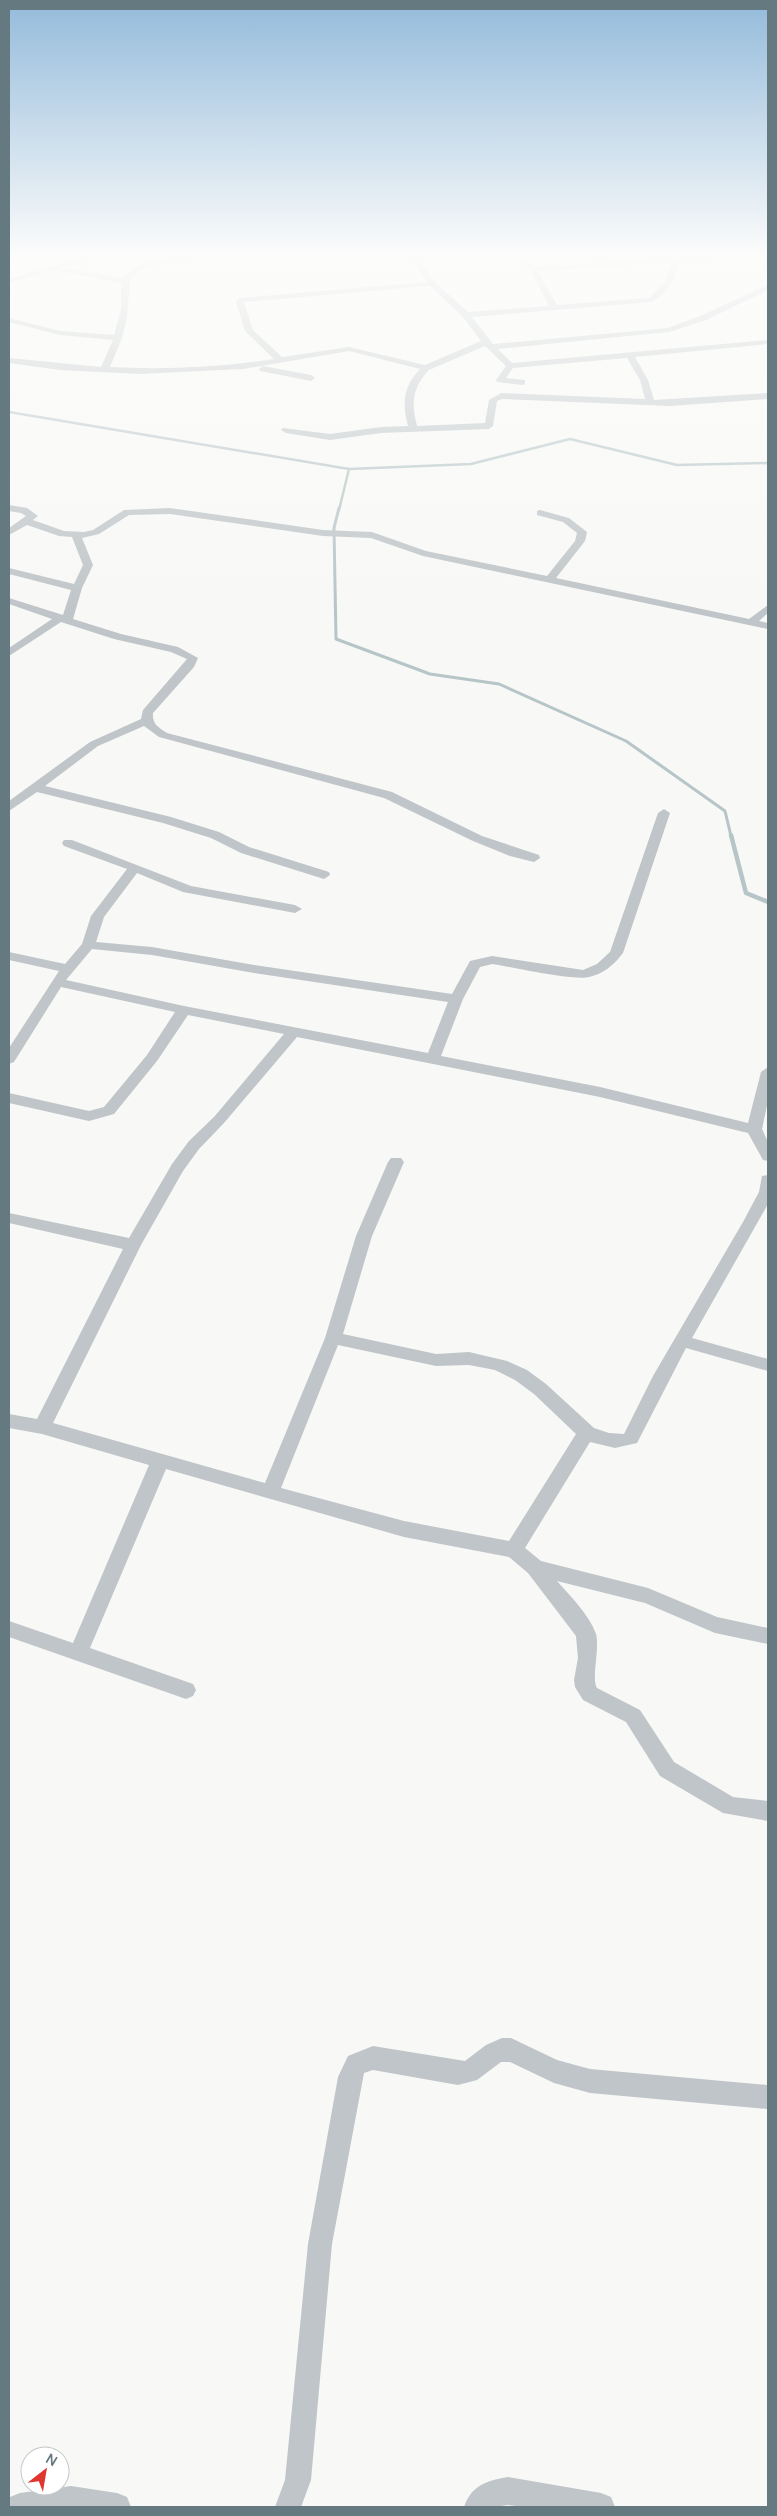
<svg xmlns="http://www.w3.org/2000/svg" width="777" height="2516" font-family="Manrope,sans-serif">
  <style>
    .lines { fill: none; stroke-linecap: round; stroke-linejoin: round }
    .stream-far2 { stroke: #b6c5c7; stroke-width: 2.5 }
    .stream-far1 { stroke: #b6c5c7; stroke-width: 3 }
    .stream { stroke: #b6c5c7; stroke-width: 4.5 }
    .street { fill: #bfc5c8; fill-rule: evenodd }
  </style>
  <rect width="100%" height="100%" fill="#f8f8f6"/>
  <g class="lines">
    <g class="stream-far2">
      <path d="M9 412 349 469 471 464 570 439 677 465 768 463"/>
      <path d="M339 510 349 469"/>
    </g>
    <path class="stream-far1" d="M339 508 334 528 336 639 430 674 499 684 626 741 725 811 731 836"/>
    <path class="stream" d="M731 835 746 893 768 902"/>
    <g class="street">
      <path d="M84 257H95L62 268 123 278C141 255 184 254 211 257L154 265 136 273 130 279 127 318 122 338 110 367C164 370 220 367 274 359L245 331 236 302 239 298 427 282 411 257H417L435 282 468 312 549 306 530 270 515 257H522L535 267 675 257H745L742 259 679 261C678 277 666 296 651 302L472 317 493 344 668 328 700 316 768 285V290L706 320 669 332 498 349 512 363 768 340V344L635 357 648 380 654 400 768 393V399L670 406 502 399 497 401 493 426 489 429 381 433 330 440 286 433 281 430 283 428 330 434 381 427 408 426C402 403 403 387 420 369L349 351 243 369 140 374 60 370 9 363V358L101 367 113 340 60 335 9 322V318L60 331 114 335 121 309V283L53 270 9 283V279ZM671 262 665 282 649 298 557 305 538 271ZM430 286 463 317 481 341 425 365 349 347 282 357 253 330 244 302ZM485 346 506 366 496 380 497 382 522 385 525 384V380L506 378 513 368 627 358 640 380 645 399 501 393 489 400 485 423 417 426C411 403 412 388 429 370Z"/>
      <path d="M263 366 311 375 315 378 311 381 260 371 259 369Z"/>
      <path d="M9 505 27 508 38 516 33 520 64 531 84 532 93 530 124 510 170 508 323 530 372 532 426 551 547 576 575 541 577 533 563 522 537 515V511L540 510 569 518 587 532 585 541 556 578 749 619 768 605V613L759 621 768 623V629L423 556 371 538 323 536 170 514 129 515 99 534 82 538 93 565 82 588 73 619 121 634 178 647 198 658 194 667 153 713C152 724 158 727 167 733L392 792 482 836 539 855 540 858 534 862 510 856 473 841 384 798 159 737 144 726 98 746 45 786 171 817 219 832 249 847 329 872 330 875 324 879 241 853 211 838 163 823 37 792 9 811V801L90 742 141 719 143 710 187 659 171 652 114 639 61 622 9 656V648L52 619 9 604V598L63 615 71 590 9 574V568L74 584 83 565 72 537 59 536 27 525 9 535V528L26 516 21 513 9 511Z"/>
      <path d="M664 809 670 813 623 953C614 965 603 974 589 977 572 981 513 967 492 964L480 967 463 999 441 1056 600 1087 748 1123 761 1072 768 1067V1101L762 1129 768 1142V1161L763 1160 748 1133 600 1097 297 1037 224 1123 199 1149 183 1171 141 1245 53 1423 265 1483 325 1338 356 1236 388 1162 391 1158H401L404 1162 372 1236 343 1334 436 1354 469 1352 507 1361 527 1370 546 1384 594 1428 609 1433 624 1434 653 1376 743 1222 759 1192 762 1176 768 1175V1204L692 1338 768 1359V1371L686 1348 637 1443 615 1448 590 1442 525 1548 541 1561 648 1588 717 1617 768 1628V1644L715 1633 645 1603 557 1581C570 1596 589 1614 596 1634 600 1649 591 1679 597 1688L640 1710 674 1762 733 1797 768 1801V1821L723 1813 660 1776 626 1722 583 1700 575 1687 574 1680 578 1658 576 1636 528 1573 509 1557 404 1537 166 1469 90 1648 193 1684 196 1690 193 1696 186 1699 9 1637V1621L73 1643 149 1465 42 1434 9 1428V1414L37 1419 123 1249 9 1223V1213L129 1238 172 1164 189 1141 214 1117 284 1034 188 1015 157 1061 114 1114 89 1121 9 1103V1093L89 1111 104 1107 147 1055 175 1012 61 987 14 1062 9 1064V1048L59 971 9 960V952L65 964 82 944 91 916 127 869 64 846 62 843 64 840H72L191 886 295 905 302 909 295 913 183 892 137 873 104 917 96 942 152 947 254 965 452 994 470 961 492 956 583 970 597 964 610 952 658 813ZM92 949 152 955 254 973 448 1002 428 1053 184 1006 66 980ZM338 1345 436 1366 469 1365 495 1370 515 1380 534 1394 576 1434 509 1541 404 1521 281 1488Z"/>
      <path d="M502 2038H511L557 2060 590 2069 768 2085V2109L590 2093 554 2083 510 2062H501L477 2080 458 2085 373 2070 364 2073 332 2244 311 2480 301 2507H275L285 2480 308 2244 338 2077 348 2056 373 2046 465 2061 486 2045Z"/>
      <path d="M508 2477 601 2493 611 2497 615 2507H524L508 2505 494 2507H464C472 2485 486 2481 508 2477Z"/>
      <path d="M71 2486 117 2493 127 2497 131 2507H9L10 2497 20 2493Z"/>
    </g>
  </g>
  <linearGradient id="sky" x2="0" y2="1"><stop stop-color="#94bbdb"/><stop offset="0.42" stop-color="#fcfcfb"/><stop offset="1" stop-color="#fcfcfb" stop-opacity="0"/></linearGradient>
  <rect width="777" height="609" fill="url(#sky)"/>
  <rect width="777" height="2516" fill="none" stroke="#647980" stroke-width="20"/>
  <g transform="translate(45 2471) rotate(31)"><circle r="24" fill="#ffffff" stroke="#c1c9cc"/>
  <path d="M0-4L9 19L0 12L-9 19Z" fill="#df362f"/>
  <text y="-8" font-size="14" font-weight="bold" text-anchor="middle" fill="#647980">N</text>
  </g>
</svg>
